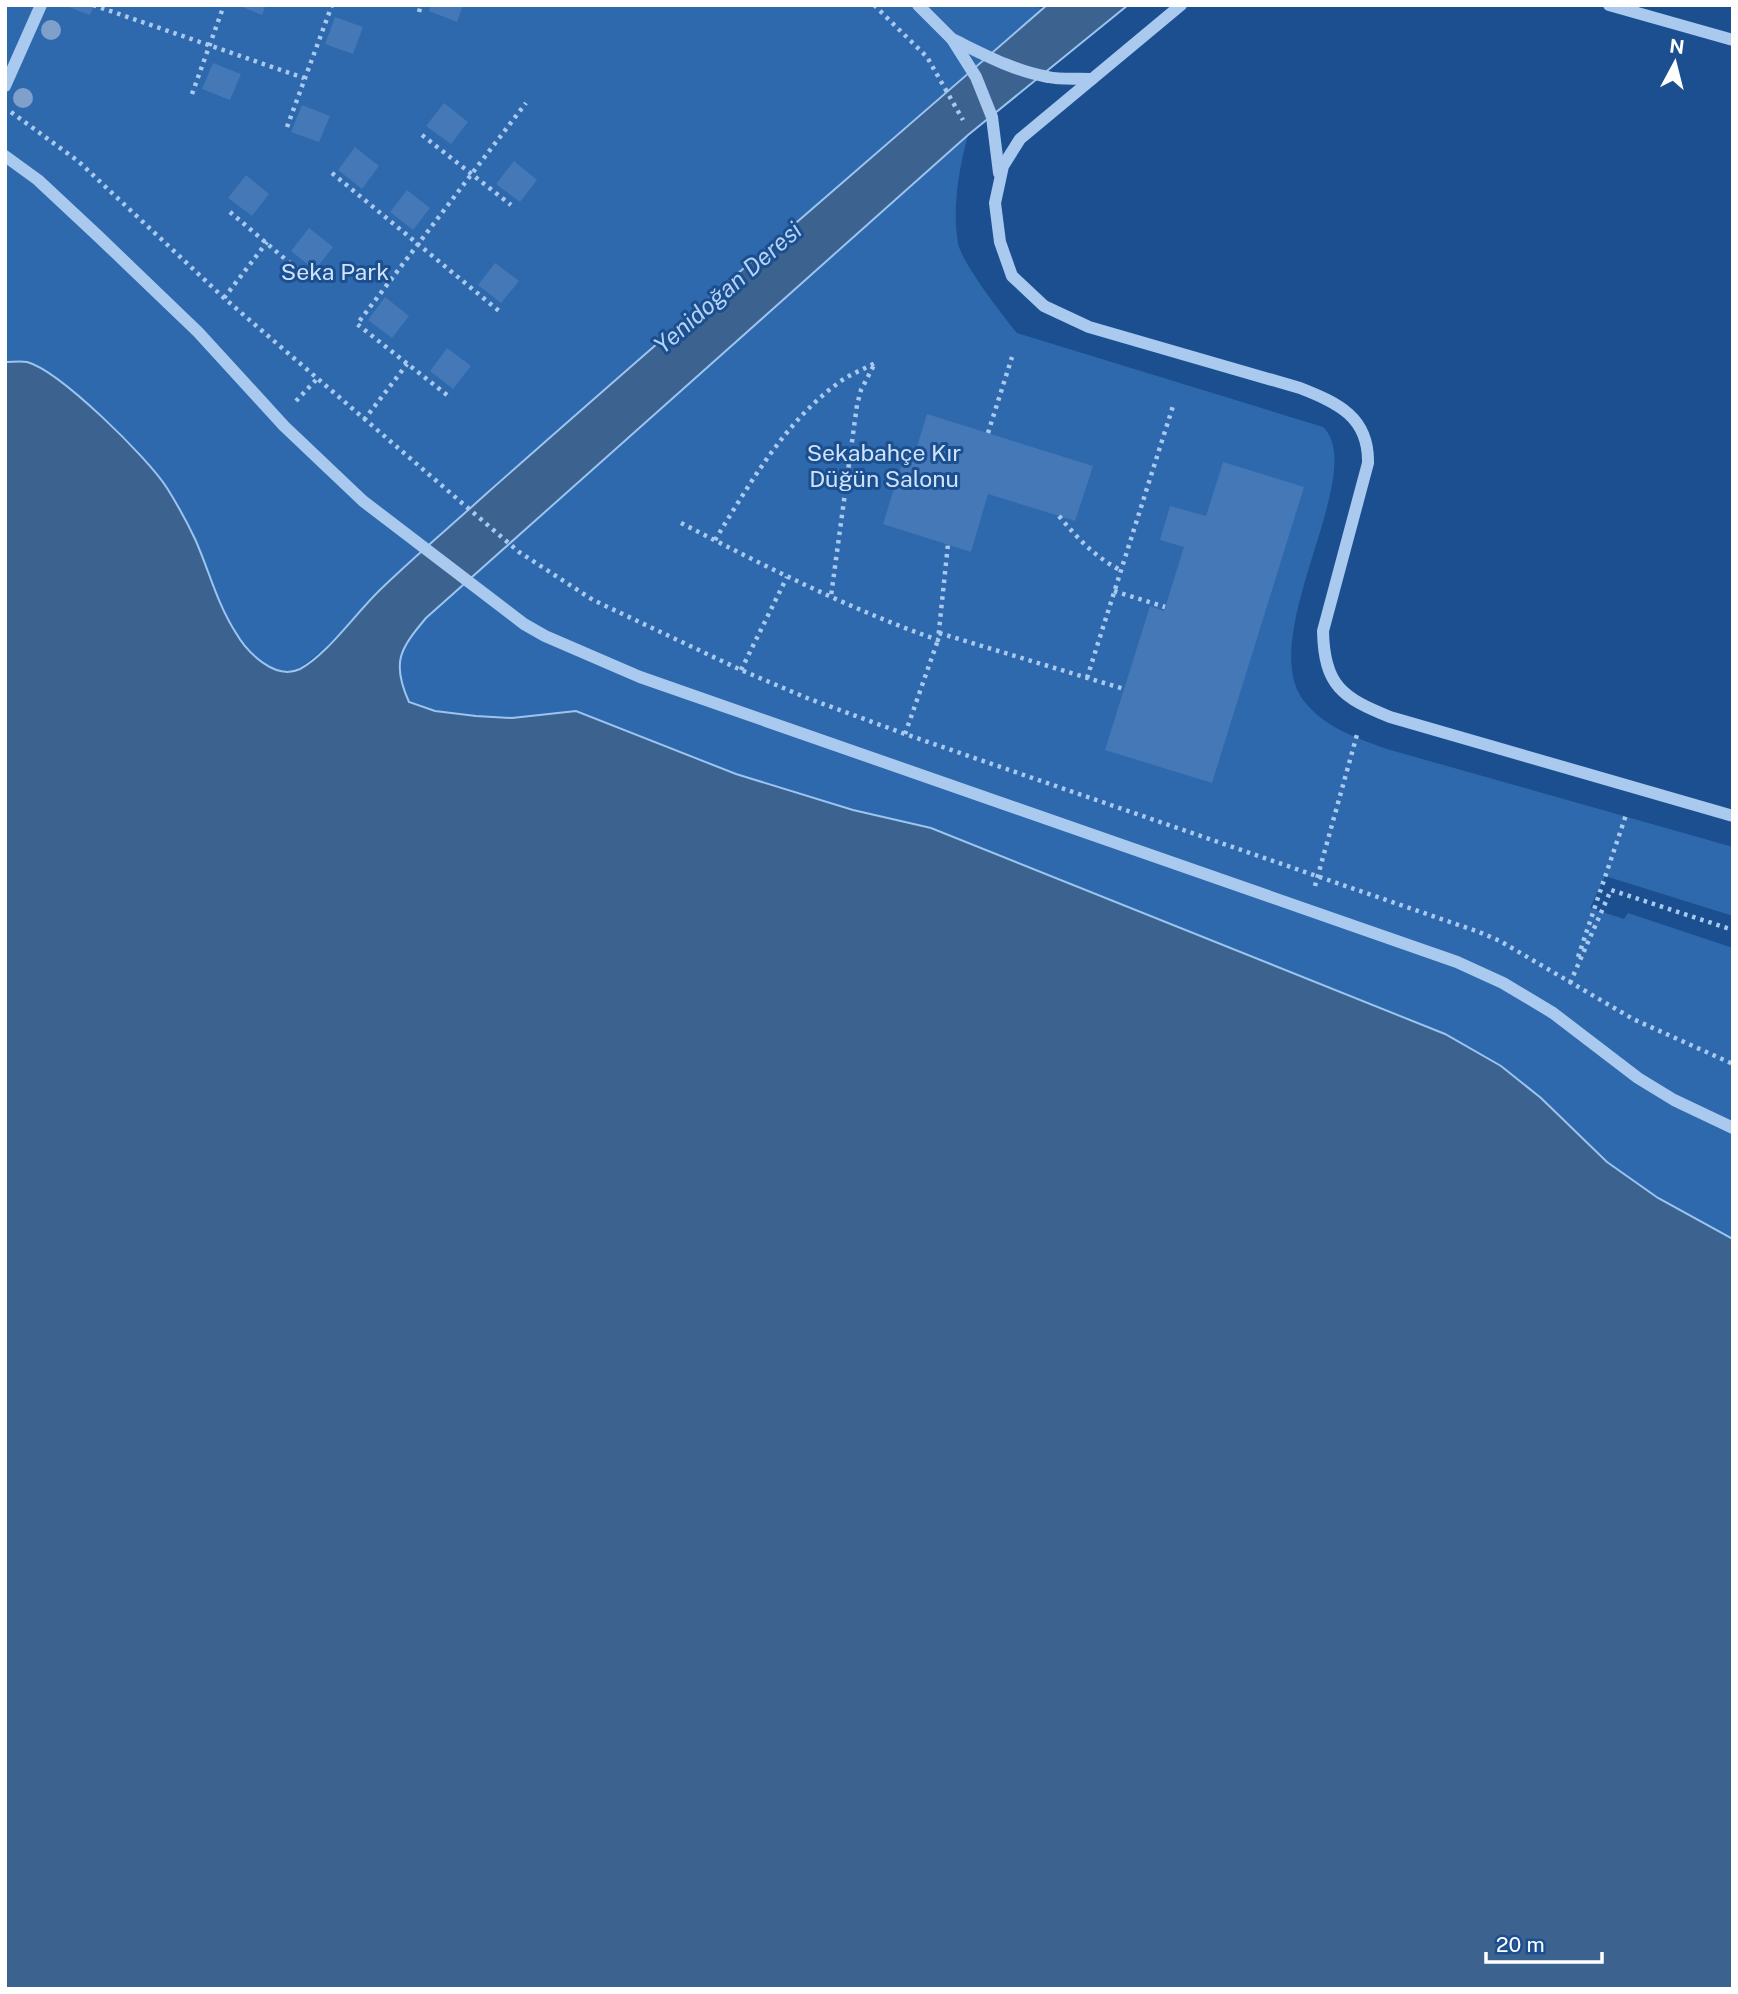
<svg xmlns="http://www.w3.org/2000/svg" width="1738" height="1994" font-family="'Public Sans',sans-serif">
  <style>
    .green { fill: #2e69ad }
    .water { fill: #3c6290; stroke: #9cc4f0; stroke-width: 2 }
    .building { fill: #4478b7 }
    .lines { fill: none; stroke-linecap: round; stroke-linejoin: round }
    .path { stroke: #a9c9ee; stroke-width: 4.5; stroke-dasharray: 3.5 5; stroke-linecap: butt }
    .minor { stroke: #a9c9ee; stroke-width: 12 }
    .tree { fill: #7ea0ca }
    .labels { text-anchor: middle; stroke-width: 6; stroke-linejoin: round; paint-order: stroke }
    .park-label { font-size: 23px; fill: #cfe3fa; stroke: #1b4f8f }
    .water-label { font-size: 24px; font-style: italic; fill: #b5d3f5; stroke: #1b4f8f }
  </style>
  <rect width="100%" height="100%" fill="#1b4f8f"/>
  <path class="green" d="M5 5H1037L1042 10 520 464 564 496 968 135C959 168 952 209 958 243 961 262 1004 317 1017 333L1323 427C1370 472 1254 637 1304 701 1324 727 1356 738 1387 749L1733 847V916L1605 876 1590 908 1624 919 1628 913 1733 948V1239L1658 1198 1607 1162 1541 1099 1501 1066 1445 1034 931 828 853 810 736 774 576 711 512 718 476 716 435 711 409 702C391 662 400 649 426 618L382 587C364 606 308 675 284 672 263 670 249 650 237 635L147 462 78 396 51 374 26 362H5Z"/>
  <path class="water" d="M1047 5H1128L968 135 426 618C400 649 391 662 409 702L435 711 476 716 512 718 576 711 736 774 853 810 931 828 1445 1034 1501 1066 1541 1098 1607 1162 1658 1198 1733 1239V1989H5V362C12 362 21 361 27 362 60 371 148 458 167 488 177 504 187 522 195 539 209 570 217 604 236 633 247 652 275 681 300 669 328 654 358 610 383 587 416 555 452 525 486 494 671 330 860 168 1047 5Z"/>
  <g class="building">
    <path d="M63 5H94L90 15Z"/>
    <path d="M237 5H266L262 15Z"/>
    <path d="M431 5H463L457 22 429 11Z"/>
    <path d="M335 17 363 27 353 54 325 44Z"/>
    <path d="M213 63 241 74 230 100 202 89Z"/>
    <path d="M444 103 468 122 451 144 426 126Z"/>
    <path d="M302 105 330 116 319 142 291 132Z"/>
    <path d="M355 147 379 166 362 189 338 170Z"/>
    <path d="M514 161 537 180 520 202 496 184Z"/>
    <path d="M246 175 269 194 252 216 228 198Z"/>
    <path d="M407 190 430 208 413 230 390 212Z"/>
    <path d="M309 228 333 247 315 270 291 251Z"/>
    <path d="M495 263 519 281 501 303 478 285Z"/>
    <path d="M385 297 409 316 392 338 368 320Z"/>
    <path d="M447 348 471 366 453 389 430 371Z"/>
    <path d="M927 414 1093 466 1075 521 988 494 971 552 883 524 906 450 915 453Z"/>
    <path d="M1223 462 1304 487 1212 783 1105 750 1150 606 1164 611 1184 547 1160 540 1170 506 1206 516Z"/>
  </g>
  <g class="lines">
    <g class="path">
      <path d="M93 5 304 78"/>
      <path d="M874 5 927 57 963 120"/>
      <path d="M419 12 421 5"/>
      <path d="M192 94 224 5"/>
      <path d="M11 112 78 161 224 298 519 552 593 600 741 670 807 698 905 734 1479 932 1500 941 1633 1019 1733 1064"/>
      <path d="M287 127 332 5"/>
      <path d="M422 135 511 205"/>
      <path d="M332 173 499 311"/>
      <path d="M230 212 305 276"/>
      <path d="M224 298 267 242"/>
      <path d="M447 395 357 324 526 103"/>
      <path d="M296 401 316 380"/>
      <path d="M364 420 407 364"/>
      <path d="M988 433 1012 357"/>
      <path d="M1059 516C1078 539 1094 556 1120 570"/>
      <path d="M681 523C765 566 849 609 938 640L948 544"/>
      <path d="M715 540C749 485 784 423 837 384 848 375 862 370 875 363L861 390 857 405 831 596"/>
      <path d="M1114 591 1165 607"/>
      <path d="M939 633 1124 689"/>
      <path d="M741 670 787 577"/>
      <path d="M1087 678 1173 406"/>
      <path d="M905 734 938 640"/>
      <path d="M1315 886 1358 731"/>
      <path d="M1578 957 1627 812"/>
      <path d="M1570 983 1611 890 1733 930"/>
    </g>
    <g class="minor">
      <path d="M918 5 952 39 976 77 992 117 999 173"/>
      <path d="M1181 5 1020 139 1003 166 995 203 1000 242 1012 276 1044 306 1089 327 1300 388C1338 403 1369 417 1368 463L1323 631C1324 686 1343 698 1390 717L1733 816"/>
      <path d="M1609 5 1733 40"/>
      <path d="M952 39C983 54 1014 71 1048 77 1062 80 1078 78 1092 79"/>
      <path d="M5 86 41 5"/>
      <path d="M5 156 38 180 99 237 198 332 284 426 363 501 524 624 545 636 640 677 1457 962 1503 983 1553 1013 1638 1078 1674 1100 1733 1128"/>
    </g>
  </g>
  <g class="tree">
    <circle cx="51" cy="30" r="10"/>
    <circle cx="23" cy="98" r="10"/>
  </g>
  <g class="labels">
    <g class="park-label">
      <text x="335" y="280">Seka Park</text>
      <text x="884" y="461">Sekabahçe Kır<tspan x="884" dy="26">Düğün Salonu</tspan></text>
    </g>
    <g class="water-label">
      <text transform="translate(728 288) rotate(-41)" y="8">Yenidoğan Deresi</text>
    </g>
  </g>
  <rect width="1738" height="1994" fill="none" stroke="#ffffff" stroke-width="14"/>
  <g transform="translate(1675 63) rotate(7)" stroke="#1b4f8f" stroke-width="5" paint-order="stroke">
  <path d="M0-5L12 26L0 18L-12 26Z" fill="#ffffff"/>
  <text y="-10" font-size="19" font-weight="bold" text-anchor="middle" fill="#ffffff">N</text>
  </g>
  <path d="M1486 1952v10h116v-10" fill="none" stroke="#ffffff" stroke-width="3.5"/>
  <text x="1496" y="1952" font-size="21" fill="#ffffff" stroke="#1b4f8f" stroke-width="5" paint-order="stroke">20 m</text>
</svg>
